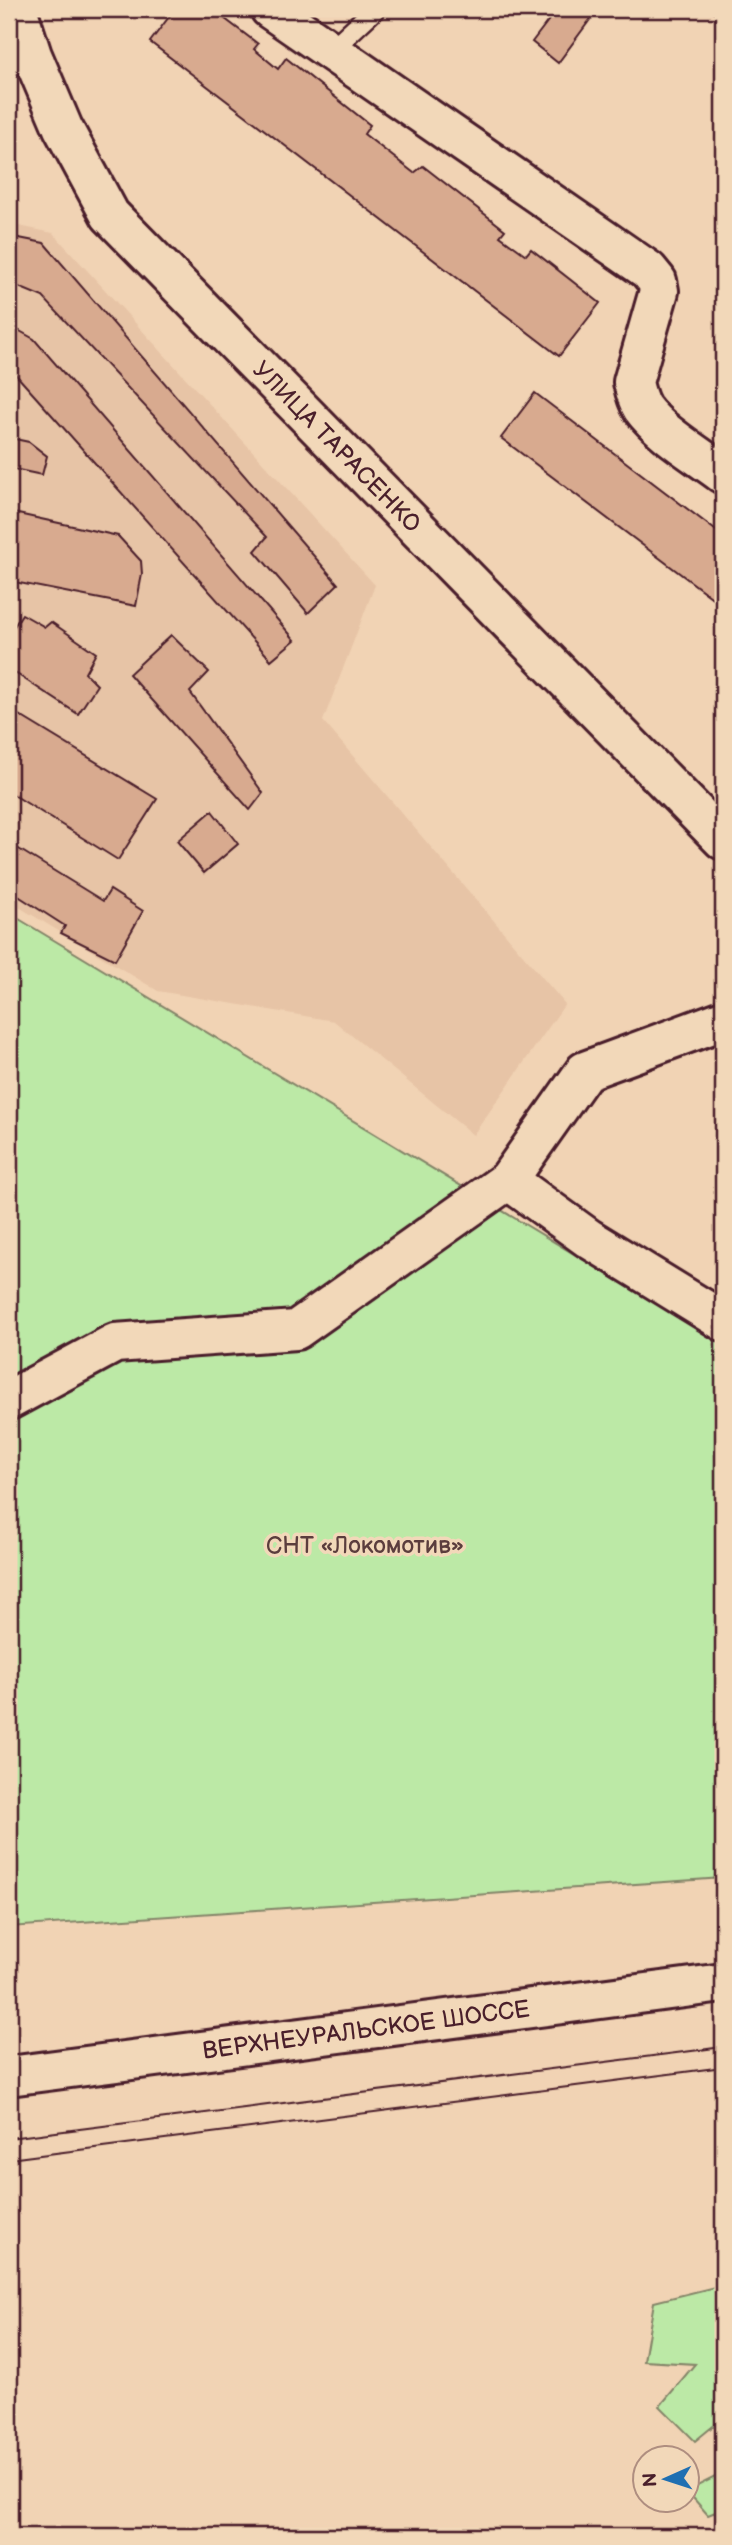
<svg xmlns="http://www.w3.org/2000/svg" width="732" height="2545" font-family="'Balsamiq Sans',sans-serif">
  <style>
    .built { fill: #e7c4a6 }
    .green { fill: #bce9a6; stroke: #838468; stroke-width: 2 }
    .building { fill: #d8aa8f; stroke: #4a1f2b; stroke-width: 2 }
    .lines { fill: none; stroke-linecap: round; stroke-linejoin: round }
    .lane-casing { stroke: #4a1f2b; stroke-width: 24 }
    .street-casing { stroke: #4a1f2b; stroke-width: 44 }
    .secondary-casing { stroke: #4a1f2b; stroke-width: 44 }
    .lane { stroke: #f2d8b9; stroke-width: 19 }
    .street { stroke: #f2d8b9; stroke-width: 38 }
    .secondary { stroke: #f2d8b9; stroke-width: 38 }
    .tram { stroke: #4a1f2b; stroke-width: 2 }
    .labels { text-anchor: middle; stroke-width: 7; stroke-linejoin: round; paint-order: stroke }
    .street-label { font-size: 24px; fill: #4a1f2b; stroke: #f2d8b9 }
    .park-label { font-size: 24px; fill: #5b3d3d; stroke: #f2d8b9 }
  </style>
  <rect width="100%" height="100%" fill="#f1d3b4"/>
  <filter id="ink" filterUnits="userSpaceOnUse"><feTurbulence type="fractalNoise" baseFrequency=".0143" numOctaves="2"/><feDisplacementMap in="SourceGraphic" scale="14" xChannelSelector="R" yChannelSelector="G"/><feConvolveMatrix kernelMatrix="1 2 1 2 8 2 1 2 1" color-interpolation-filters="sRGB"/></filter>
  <g filter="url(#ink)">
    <path class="built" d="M9 224 53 233 375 585 323 721 565 1004 473 1135 334 1021 158 991 9 901Z"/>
    <g class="green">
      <path d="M9 913 723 1344V1878L9 1927Z"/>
      <path d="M720 2245H723V2418L695 2441 660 2406 695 2364 644 2361 654 2302 715 2287Z"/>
      <path d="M723 2473V2509L708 2515 687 2491Z"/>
    </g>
    <g class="building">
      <path d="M175 9H212L258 44 254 49 278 69 286 58 370 125 364 134 414 173 423 166 505 230 500 236 526 255 531 249 600 303 559 356 150 42Z"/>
      <path d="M557 9H581L592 17 558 63 532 42Z"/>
      <path d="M711 9H723V23Z"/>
      <path d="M9 236 44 243 338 584 308 613 255 551 267 537 43 297 9 283Z"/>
      <path d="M9 325 34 339 295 640 271 660 9 367Z"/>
      <path d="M535 393 723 536V606L501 438Z"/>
      <path d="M9 415 15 416 10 438 29 442 47 456 42 475 9 468Z"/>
      <path d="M9 512 118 536 141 561 142 574 136 606 9 581Z"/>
      <path d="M22 614 45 627 51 622 96 653 85 673 97 685 78 714 9 669V626L13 628Z"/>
      <path d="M171 635 209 672 190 692 263 793 250 810 129 674Z"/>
      <path d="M9 709 157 799 118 860 9 792Z"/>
      <path d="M212 811 238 844 204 873 177 841Z"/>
      <path d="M9 843 103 901 110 890 143 911 115 960 61 933 65 926 9 890Z"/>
    </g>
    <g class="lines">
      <g class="lane-casing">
        <path id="lane" d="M330 51 375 9"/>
      </g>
      <g class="street-casing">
        <g id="street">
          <path id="s1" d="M17 9 32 55 63 128 110 215 723 840"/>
          <path d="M270 9 648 270 657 281 659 291 633 382C635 391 637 400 642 408 660 433 698 455 723 474"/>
          <path d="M508 1180 588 1238 723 1321"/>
          <path d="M9 1400 115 1343 296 1330 508 1180 585 1071 723 1020"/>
        </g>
      </g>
      <g class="secondary-casing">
        <g id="secondary">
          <path id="s2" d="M9 2076 723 1983"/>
        </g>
      </g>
      <use href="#lane" class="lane"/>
      <use href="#street" class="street"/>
      <use href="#secondary" class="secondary"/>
      <g class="tram">
        <path d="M9 2138 723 2047"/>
        <path d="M9 2159 723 2067"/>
      </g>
    </g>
  </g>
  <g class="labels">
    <g class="street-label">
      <text dy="8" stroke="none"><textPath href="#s1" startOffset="551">УЛИЦА ТАРАСЕНКО</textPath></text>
      <text dy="8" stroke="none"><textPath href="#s2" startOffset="360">ВЕРХНЕУРАЛЬСКОЕ ШОССЕ</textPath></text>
    </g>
    <g class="park-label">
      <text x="365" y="1553">СНТ «Локомотив»</text>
    </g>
  </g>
  <rect width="732" height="2545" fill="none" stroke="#f2d8b9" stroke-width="35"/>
  <rect x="18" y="18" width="697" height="2510" fill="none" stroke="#4a1f2b" stroke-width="2.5" filter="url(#ink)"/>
  <g transform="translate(666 2479) rotate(267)"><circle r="33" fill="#f2d8b9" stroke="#af8e80" stroke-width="2"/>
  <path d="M0-5L12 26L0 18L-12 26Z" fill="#1f6fb2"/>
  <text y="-10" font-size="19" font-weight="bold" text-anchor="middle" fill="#4a1f2b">N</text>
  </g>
</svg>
